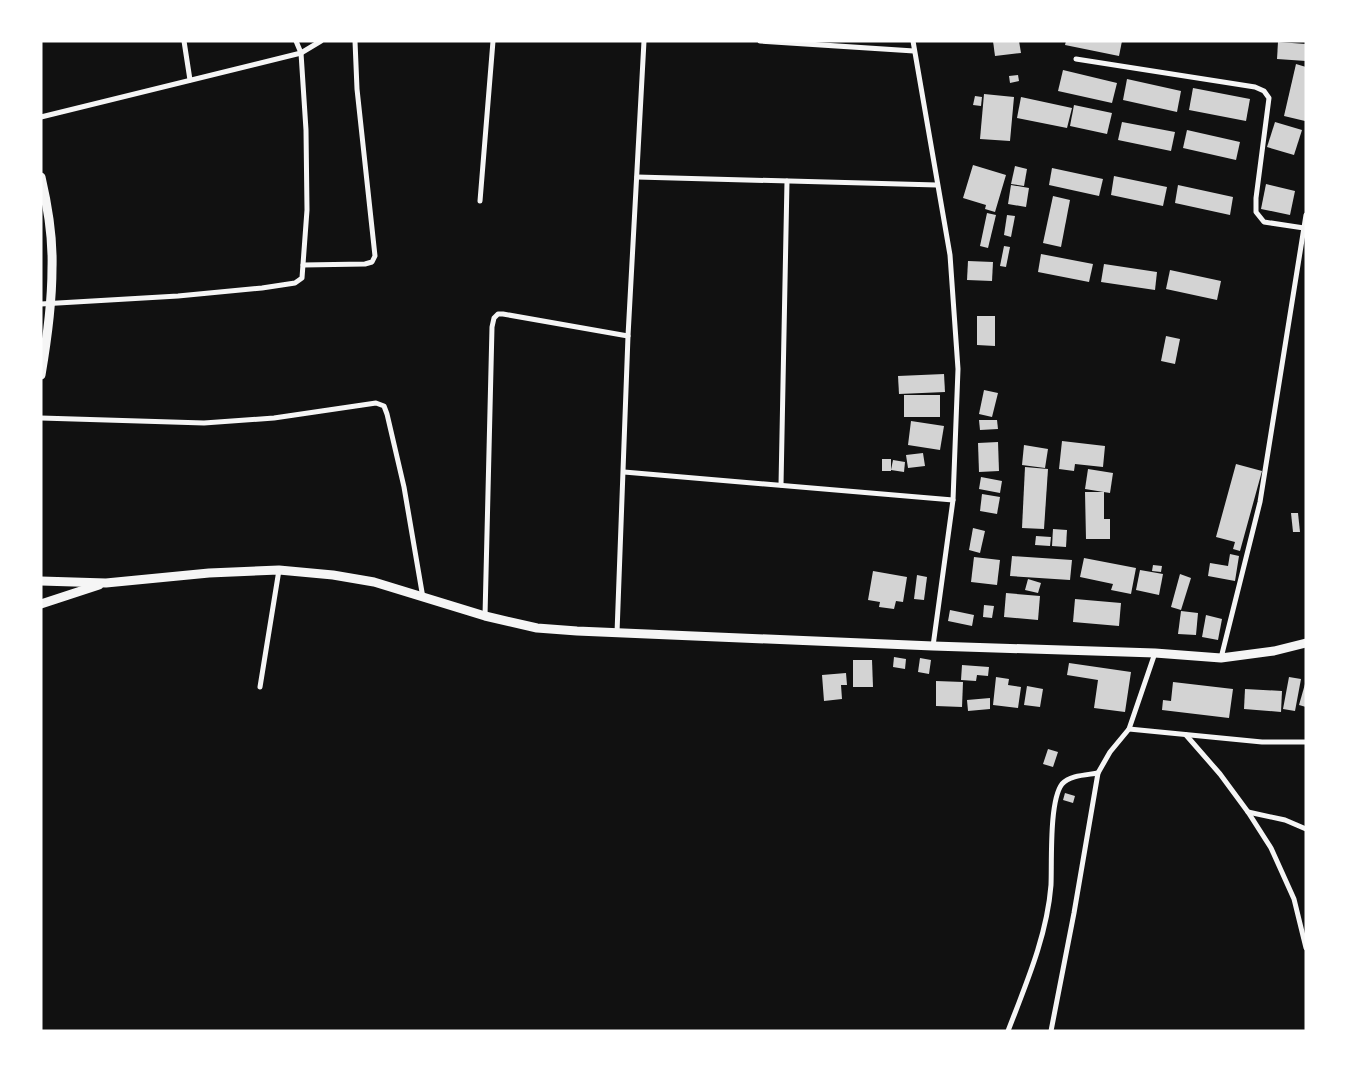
<svg xmlns="http://www.w3.org/2000/svg" width="1347" height="1072" font-family="Spectral,serif">
  <style>
    .building { fill: #d3d3d3 }
    .lines { fill: none; stroke-linecap: round; stroke-linejoin: round }
    .minor { stroke: #f5f5f5; stroke-width: 5 }
    .tertiary { stroke: #f5f5f5; stroke-width: 9 }
  </style>
  <rect width="100%" height="100%" fill="#111"/>
  <g class="building">
    <path d="M993 41H1019L1021 53 995 56Z"/>
    <path d="M1066 41H1122L1119 56 1065 45Z"/>
    <path d="M1278 42 1306 44V61L1277 59Z"/>
    <path d="M1296 64 1306 67 1305 121 1284 116Z"/>
    <path d="M1063 70 1117 83 1112 103 1058 91Z"/>
    <path d="M1018 75 1019 81 1010 83 1009 76Z"/>
    <path d="M1127 79 1181 91 1177 112 1123 100Z"/>
    <path d="M1193 88 1250 99 1246 121 1189 110Z"/>
    <path d="M984 94 1014 97 1010 141 980 139Z"/>
    <path d="M975 96 982 97 981 106 973 105Z"/>
    <path d="M1021 97 1072 108 1067 128 1017 118Z"/>
    <path d="M1074 105 1112 113 1107 134 1070 126Z"/>
    <path d="M1122 122 1175 132 1171 151 1118 140Z"/>
    <path d="M1275 122 1302 130 1294 155 1267 147Z"/>
    <path d="M1187 130 1240 142 1236 160 1183 148Z"/>
    <path d="M973 165 1006 175 995 212 985 209 986 205 963 198Z"/>
    <path d="M1015 166 1027 169 1024 186 1011 184Z"/>
    <path d="M1052 168 1103 179 1099 196 1049 185Z"/>
    <path d="M1114 176 1167 187 1163 206 1111 195Z"/>
    <path d="M1266 184 1295 191 1290 215 1261 209Z"/>
    <path d="M1011 185 1029 188 1026 207 1008 204Z"/>
    <path d="M1178 185 1233 197 1230 215 1175 203Z"/>
    <path d="M1053 196 1070 200 1061 247 1043 243Z"/>
    <path d="M987 213 996 215 988 248 980 246Z"/>
    <path d="M1007 215 1015 216 1011 237 1004 235Z"/>
    <path d="M1004 246 1010 247 1006 267 1000 266Z"/>
    <path d="M1041 254 1093 264 1089 282 1038 272Z"/>
    <path d="M968 261 993 262 992 281 967 280Z"/>
    <path d="M1104 264 1157 272 1155 290 1101 282Z"/>
    <path d="M1170 270 1221 281 1217 300 1166 289Z"/>
    <path d="M977 316H995V346L977 345Z"/>
    <path d="M1166 336 1180 339 1175 364 1161 361Z"/>
    <path d="M944 374 945 392 899 394 898 376Z"/>
    <path d="M984 390 998 393 992 417 979 414Z"/>
    <rect x="904" y="395" width="36" height="22"/>
    <path d="M979 420H997L998 429 980 430Z"/>
    <path d="M911 421 944 426 940 450 908 445Z"/>
    <path d="M1062 441 1105 446 1103 467 1075 464 1074 471 1059 469Z"/>
    <path d="M998 442 999 471 979 472 978 443Z"/>
    <path d="M1024 445 1048 449 1045 468 1022 465Z"/>
    <path d="M923 453 925 466 908 468 906 455Z"/>
    <rect x="882" y="459" width="9" height="12"/>
    <path d="M893 460 905 462 904 472 891 470Z"/>
    <path d="M1236 464 1262 471 1240 551 1233 549 1235 542 1216 537Z"/>
    <path d="M1025 467 1048 469 1044 529 1022 528Z"/>
    <path d="M1088 469 1113 473 1110 493 1085 489Z"/>
    <path d="M981 477 1002 481 1000 493 979 489Z"/>
    <path d="M1085 492H1104V519H1110V539H1086Z"/>
    <path d="M982 494 1000 497 997 514 980 511Z"/>
    <path d="M1291 513H1298L1300 532H1293Z"/>
    <path d="M973 528 985 531 980 553 969 550Z"/>
    <path d="M1053 529 1067 530 1066 547 1052 546Z"/>
    <path d="M1036 536 1051 537 1050 546 1035 545Z"/>
    <path d="M1230 554 1239 556 1235 581 1208 576 1210 563 1228 566Z"/>
    <path d="M1012 556 1072 560 1070 580 1010 576Z"/>
    <path d="M974 557 1000 560 997 585 971 582Z"/>
    <path d="M1084 558 1136 568 1131 594 1111 590 1113 584 1080 577Z"/>
    <path d="M1153 565 1162 566 1161 572 1152 571Z"/>
    <path d="M1140 570 1163 574 1159 595 1136 590Z"/>
    <path d="M873 571 907 577 903 602 896 601 894 609 879 607 880 602 868 600Z"/>
    <path d="M1180 574 1191 578 1181 610 1171 607Z"/>
    <path d="M917 575 927 577 924 600 914 599Z"/>
    <path d="M1028 579 1041 583 1038 593 1025 590Z"/>
    <path d="M1006 593 1040 596 1038 620 1004 617Z"/>
    <path d="M1075 599 1121 603 1119 626 1073 622Z"/>
    <path d="M984 605 994 606 992 618 983 617Z"/>
    <path d="M950 610 974 615 972 626 948 621Z"/>
    <path d="M1181 611 1198 613 1196 635 1178 634Z"/>
    <path d="M1206 615 1222 619 1218 640 1202 637Z"/>
    <path d="M894 657 906 659 905 669 893 667Z"/>
    <path d="M920 658 931 660 929 674 918 672Z"/>
    <path d="M853 660H872L873 687H853Z"/>
    <path d="M1069 663 1131 672 1125 712 1094 708 1098 680 1067 675Z"/>
    <path d="M962 665 989 667 988 676 977 675 976 681 961 680Z"/>
    <path d="M846 673 847 685H841L842 699 824 701 822 675Z"/>
    <path d="M996 677 1009 679 1008 685 1021 687 1018 708 993 705Z"/>
    <path d="M1289 677 1301 679 1295 711 1283 709Z"/>
    <path d="M936 681 963 682 962 707 936 706Z"/>
    <path d="M1173 682 1233 689 1229 718 1162 710 1163 700 1171 701Z"/>
    <path d="M1305 684H1306V707L1299 705Z"/>
    <path d="M1027 686 1043 689 1040 707 1024 705Z"/>
    <path d="M1245 689 1282 691 1281 712 1244 709Z"/>
    <path d="M990 698V709L968 711 967 700Z"/>
    <path d="M1048 749 1058 752 1053 767 1043 764Z"/>
    <path d="M1065 793 1075 796 1073 803 1063 800Z"/>
  </g>
  <g class="lines">
    <g class="minor">
      <path d="M184 41 190 80"/>
      <path d="M760 41 914 51"/>
      <path d="M913 41 950 255 958 369 953 500 933 646"/>
      <path d="M1076 59 1255 87 1264 91 1269 98 1256 198V212L1264 222 1304 228"/>
      <path d="M41 117 301 53 321 41"/>
      <path d="M637 177 937 185"/>
      <path d="M480 201 493 41"/>
      <path d="M303 265 365 264 372 262 375 256 357 89 355 41"/>
      <path d="M41 304 178 296 262 288 295 283 302 278 307 210 306 130 301 53 296 41"/>
      <path d="M41 418 204 423 274 418 376 403 384 406 387 414 404 487 423 598"/>
      <path d="M624 472 953 500"/>
      <path d="M781 485 787 181"/>
      <path d="M485 616 492 327 494 318 498 314H503L628 336"/>
      <path d="M617 633 628 336 644 41"/>
      <path d="M1221 658 1260 502 1306 215"/>
      <path d="M260 687 279 570"/>
      <path d="M1129 729 1262 742H1306"/>
      <path d="M1186 735 1220 774 1248 812 1271 848 1294 899 1306 948"/>
      <path d="M1248 812 1285 820 1306 829"/>
      <path d="M1008 1031C1026 984 1047 936 1051 885 1052 862 1049 801 1062 784 1070 775 1087 775 1098 773"/>
      <path d="M1051 1031 1074 913 1098 773 1110 752 1129 729 1155 653"/>
    </g>
    <g class="tertiary">
      <path d="M41 177C48 207 53 238 52 268 52 304 47 340 41 375"/>
      <path d="M41 581 106 583 209 573 279 570 333 575 374 582 485 616 537 628 577 631 933 646 1155 653 1221 658 1274 651 1306 643"/>
      <path d="M41 604 99 585"/>
    </g>
  </g>
  <rect width="1347" height="1072" fill="none" stroke="#ffffff" stroke-width="85"/>
</svg>
